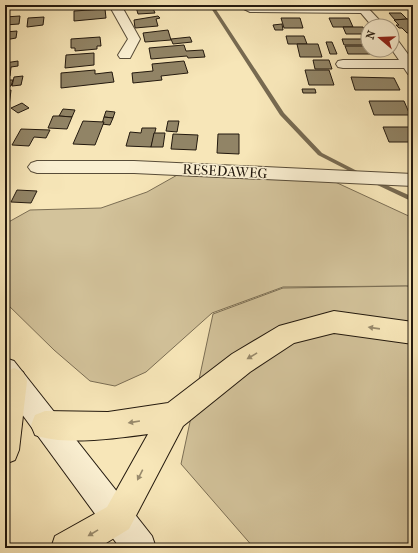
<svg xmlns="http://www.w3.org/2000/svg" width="418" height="553" font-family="'IM FELL French Canon',serif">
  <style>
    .green { fill: #d3c39b; stroke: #7b6e54 }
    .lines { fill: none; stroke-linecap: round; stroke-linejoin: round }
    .stream { fill: #776a51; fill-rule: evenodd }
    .building { fill: #918466; stroke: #23190e }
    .street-casing { stroke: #584c38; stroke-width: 2 }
    .secondary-casing { stroke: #23190e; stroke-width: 2 }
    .primary-casing { stroke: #23190e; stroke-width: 2 }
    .street { fill: #faefd1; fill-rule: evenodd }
    .secondary { fill: #faefd1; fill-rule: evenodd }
    .primary { fill: #f7e6b8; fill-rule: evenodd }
    .oneway { fill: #988a6c }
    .labels { text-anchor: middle; stroke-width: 3; stroke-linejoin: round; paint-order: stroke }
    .street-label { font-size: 14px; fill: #23190e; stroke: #faefd1 }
  </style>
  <rect width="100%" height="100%" fill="#f7e6b8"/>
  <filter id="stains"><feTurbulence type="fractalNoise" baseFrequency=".005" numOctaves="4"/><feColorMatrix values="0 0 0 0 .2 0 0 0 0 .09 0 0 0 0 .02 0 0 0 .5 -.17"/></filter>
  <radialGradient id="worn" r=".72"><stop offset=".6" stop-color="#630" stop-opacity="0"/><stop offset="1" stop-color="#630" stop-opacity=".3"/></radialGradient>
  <g class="green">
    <path d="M179 174 333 181 413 218V286L283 287 212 313 146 372 115 386 90 381 54 350 5 302V224L30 210 101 208 147 192Z"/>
    <path d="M406 286 413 287V548H254L181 464 213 314 283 288Z"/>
  </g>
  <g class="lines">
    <g class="stream">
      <path d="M209 5H213L284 113 322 153 363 174V176H359L318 155 280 115Z"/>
      <path d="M373 179 413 197V202L371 182 370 181Z"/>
    </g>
  </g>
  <g class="building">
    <path d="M5 5H16L15 9 5 10Z"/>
    <path d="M6 5H43L21 7 20 9H15L16 5Z"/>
    <path d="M144 5H158L152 6 155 13 138 14 136 7Z"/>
    <path d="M105 9 106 18 74 21V11Z"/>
    <path d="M389 13H401L407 19 395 20Z"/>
    <path d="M20 16 19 24 5 25V17Z"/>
    <path d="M158 16 160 18 156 19 158 26 135 28 134 20Z"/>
    <path d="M44 17 43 25 27 27 28 18Z"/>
    <path d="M281 18H300L303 28H284Z"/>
    <path d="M329 18H349L353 27H333Z"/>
    <path d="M407 19H413V33H407L402 28H399L396 25H399L394 20Z"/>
    <path d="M282 24 283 30H275L273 25Z"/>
    <path d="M343 27H363L367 34H346Z"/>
    <path d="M168 30 171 40 145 42 143 33Z"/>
    <path d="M17 31 16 38 5 40V32Z"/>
    <path d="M286 36H304L307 44H288Z"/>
    <path d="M100 37 101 46H97V49L75 51V48H71V39Z"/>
    <path d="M190 37 192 42 173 44 171 39Z"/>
    <path d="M342 39H365L367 45H344Z"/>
    <path d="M326 42H332L337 54H330Z"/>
    <path d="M297 44H318L322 57H300Z"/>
    <path d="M184 45 186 51 203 50 205 57 188 58 187 56 151 59 149 48Z"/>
    <path d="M345 46H368L371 54H348Z"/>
    <path d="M94 53V65L65 68 66 55Z"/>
    <path d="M313 60H329L332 69H315Z"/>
    <path d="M18 61V66L11 67 10 76 5 77V63Z"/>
    <path d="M184 61 188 73 161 76 162 80 133 83 132 73 153 71 152 64Z"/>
    <path d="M95 70V74L112 72 114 82 61 88V73Z"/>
    <path d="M305 70H329L334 85H309Z"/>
    <path d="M23 76 21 85 12 86 14 77Z"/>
    <path d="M351 77 394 78 400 90H355Z"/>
    <path d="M5 80H13L11 86 5 87Z"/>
    <path d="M302 89H315L316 93H303Z"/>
    <path d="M11 90 9 107H5V91Z"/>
    <path d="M369 101H404L410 115H374Z"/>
    <path d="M22 103 29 108 18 113 11 108Z"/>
    <path d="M63 109 75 110 72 117 59 116Z"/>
    <path d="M106 111 115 112 113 118 104 117Z"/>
    <path d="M53 116H59L72 117 67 129 48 128Z"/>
    <path d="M104 117 113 118 110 125 102 124Z"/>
    <path d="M83 121 104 122 95 145 73 144Z"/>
    <path d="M168 121H179L177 132 166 131Z"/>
    <path d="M383 127H413V142H389Z"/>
    <path d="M142 128H156L151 147 126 146 130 132 141 133Z"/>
    <path d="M21 129 50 130 46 138 34 137 29 146 12 145Z"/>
    <path d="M154 133H165L163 147H151Z"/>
    <path d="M173 134 198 135 196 150 171 149Z"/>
    <path d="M218 134H239V154L217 153Z"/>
    <path d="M17 190 37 191 31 203 11 202Z"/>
  </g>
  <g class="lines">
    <g class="street-casing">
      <g id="street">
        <path d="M109 5H121L140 39 130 58H120L118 55 128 39Z"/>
        <path d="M353 5H365L385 26H372L361 13 250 12 244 9 250 6H354Z"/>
        <path d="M392 37 396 38 413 61V75L408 74 404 68H343L338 67 336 64 338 61 343 60H399L392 50Z"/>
        <path d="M37 161H134L413 174V186L134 173H37L31 171 28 167 31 163Z"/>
      </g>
    </g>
    <g class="secondary-casing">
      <path id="secondary" d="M5 358 14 361 152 536 156 548H120L5 391Z"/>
    </g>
    <g class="primary-casing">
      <g id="primary">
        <path d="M334 311 413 322V344L334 333 294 343 250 372 183 426 129 529 98 548H51L55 536 107 507 148 434C118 438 62 446 35 435L31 425 35 415 45 411 108 412 168 403 232 354 279 326Z"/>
        <path d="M14 368 23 372 27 381 19 450 15 460 5 464V372Z"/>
      </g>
    </g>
    <use href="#street" class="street"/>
    <use href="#secondary" class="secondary"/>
    <use href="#primary" class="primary"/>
  </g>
  <defs><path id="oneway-solid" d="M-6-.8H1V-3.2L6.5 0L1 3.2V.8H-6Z"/></defs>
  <g class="oneway">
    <use href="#oneway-solid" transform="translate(374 328) rotate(-172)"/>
    <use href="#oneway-solid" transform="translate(252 356) rotate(149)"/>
    <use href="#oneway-solid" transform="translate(134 422) rotate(171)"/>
    <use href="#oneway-solid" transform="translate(140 475) rotate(117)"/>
    <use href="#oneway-solid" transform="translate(93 533) rotate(149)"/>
  </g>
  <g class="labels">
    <g class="street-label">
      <text transform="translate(225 171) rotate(3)" y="5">RESEDAWEG</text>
    </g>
  </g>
  <rect width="418" height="553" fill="none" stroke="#f7e6b8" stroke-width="20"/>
  <rect x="6" y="6" width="406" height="541" fill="none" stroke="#23190e" stroke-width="2"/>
  <rect x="10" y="10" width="398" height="533" fill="none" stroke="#23190e"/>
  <g transform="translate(380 38) rotate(289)"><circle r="19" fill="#faefd1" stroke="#a49983"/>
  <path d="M0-3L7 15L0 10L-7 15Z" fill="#8f2418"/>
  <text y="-6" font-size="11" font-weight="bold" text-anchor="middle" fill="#23190e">N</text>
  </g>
  <rect width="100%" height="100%" filter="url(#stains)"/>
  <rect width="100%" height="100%" fill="url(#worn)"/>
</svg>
